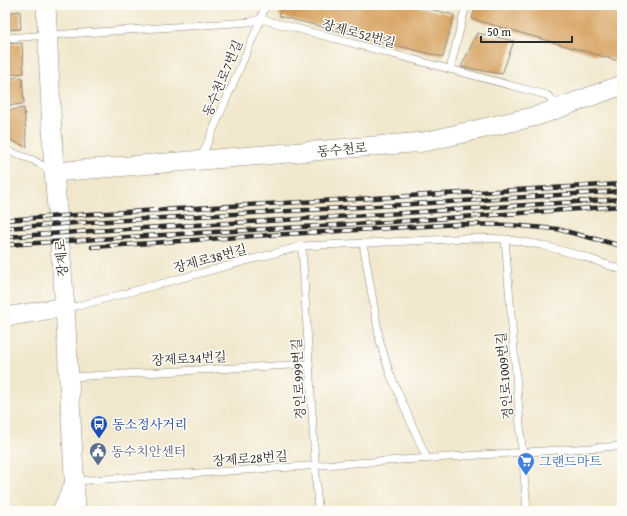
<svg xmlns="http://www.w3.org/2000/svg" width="627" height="516" font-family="'Gentium Book Plus','Noto Serif KR',serif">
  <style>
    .building { fill: #d59e58 }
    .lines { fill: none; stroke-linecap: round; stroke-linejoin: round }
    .lane-casing { stroke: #8e897c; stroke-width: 8 }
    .secondary-casing { stroke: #8e897c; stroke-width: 20 }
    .primary-casing { stroke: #8e897c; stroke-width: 22 }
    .lane { stroke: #fff; stroke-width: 7 }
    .secondary { stroke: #fff; stroke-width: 19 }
    .primary { stroke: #fff; stroke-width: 21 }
    .rail-casing { stroke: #2b2b2b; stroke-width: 4.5 }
    .rail { stroke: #fdfcf7; stroke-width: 3; stroke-dasharray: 9; stroke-linecap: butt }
    .labels { text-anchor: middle; stroke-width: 3; stroke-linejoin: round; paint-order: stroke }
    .street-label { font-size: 13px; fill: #2b2b2b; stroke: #fdfcf7 }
    .transit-label { font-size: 13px; fill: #164399; stroke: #fdfcf7; text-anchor: start }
    .service-label { font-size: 13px; fill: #4e5e75; stroke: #fdfcf7; text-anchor: start }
    .shop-label { font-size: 13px; fill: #366cbe; stroke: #fdfcf7; text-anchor: start }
  </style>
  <rect width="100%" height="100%" fill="#fdfcf7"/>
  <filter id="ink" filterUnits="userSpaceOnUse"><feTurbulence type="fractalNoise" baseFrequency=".025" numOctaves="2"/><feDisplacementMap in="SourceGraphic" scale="8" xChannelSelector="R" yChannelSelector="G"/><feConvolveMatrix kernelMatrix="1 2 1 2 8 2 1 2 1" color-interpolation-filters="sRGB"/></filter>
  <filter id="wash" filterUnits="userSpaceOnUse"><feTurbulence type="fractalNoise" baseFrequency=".012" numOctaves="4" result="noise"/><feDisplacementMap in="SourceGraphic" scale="16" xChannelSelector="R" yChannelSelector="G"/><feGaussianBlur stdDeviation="0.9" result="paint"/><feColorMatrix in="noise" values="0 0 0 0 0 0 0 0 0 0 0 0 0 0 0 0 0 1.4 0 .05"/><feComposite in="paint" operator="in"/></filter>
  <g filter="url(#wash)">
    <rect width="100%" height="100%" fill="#f1e7cc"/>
    <g id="blocks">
      <g class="building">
        <path d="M282 5H414L454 15 443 57 279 16Z"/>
        <path d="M476 5H607L622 9V62L472 19Z"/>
        <path d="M20 11 21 29 5 30V13Z"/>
        <path d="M477 33 514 41 502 74 461 67Z"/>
        <path d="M22 43 24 73 5 75V44Z"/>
        <path d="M22 77 24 104 5 106V78Z"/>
        <path d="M24 108 27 147 5 138V111Z"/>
      </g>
    </g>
  </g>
  <g filter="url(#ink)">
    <use href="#blocks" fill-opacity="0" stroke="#8e897c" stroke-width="1"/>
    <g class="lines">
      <g class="lane-casing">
        <g id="lane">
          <path d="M5 38 250 22 261 19 547 95 559 106"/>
          <path d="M450 69 466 5"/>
          <path d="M5 150 33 160 52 171"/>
          <path d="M201 158 261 19 265 5"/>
          <path d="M505 239 527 511"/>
          <path d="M363 243 380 342 390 374 427 459"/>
          <path d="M302 246 318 511"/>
          <path d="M67 307 78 306 302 246 474 238 505 239 541 245 582 256 622 270"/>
          <path d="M70 377 309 364"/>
          <path d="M74 481 622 446"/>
        </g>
      </g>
      <g class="secondary-casing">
        <g id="secondary">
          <path d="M46 5 54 172 65 307 76 511"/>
          <path d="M54 172 424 142 537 116 622 85"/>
          <path d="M5 317 65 307"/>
        </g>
      </g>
      <g class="primary-casing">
        <path id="primary" d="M63 511 74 487"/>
      </g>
      <use href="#lane" class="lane"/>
      <use href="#secondary" class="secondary"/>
      <use href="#primary" class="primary"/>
      <g class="rail-casing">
        <g id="rail">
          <path d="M5 220 90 214 622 184"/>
          <path d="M5 228 90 222 431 203 622 191"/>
          <path d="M5 237 91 231 403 213 622 199"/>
          <path d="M5 245 145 236 390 222 622 206"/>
          <path d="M92 247 270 235 460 224 510 225 557 229 622 246"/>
        </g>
      </g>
      <use href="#rail" class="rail"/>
    </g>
  </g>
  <defs>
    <g id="bus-pin" transform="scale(0.9)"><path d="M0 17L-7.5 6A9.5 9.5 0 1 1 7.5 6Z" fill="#1a4fb4" stroke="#fdfcf7"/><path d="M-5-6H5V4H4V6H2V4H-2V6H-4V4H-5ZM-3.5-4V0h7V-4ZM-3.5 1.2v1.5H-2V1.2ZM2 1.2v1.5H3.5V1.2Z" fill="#fff"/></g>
    <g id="civic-pin" transform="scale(0.9)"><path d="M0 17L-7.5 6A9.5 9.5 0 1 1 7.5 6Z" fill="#5c6f8a" stroke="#fdfcf7"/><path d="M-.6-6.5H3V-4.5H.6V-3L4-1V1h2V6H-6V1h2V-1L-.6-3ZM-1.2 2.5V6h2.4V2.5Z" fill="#fff"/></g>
    <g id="supermarket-pin" transform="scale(0.9)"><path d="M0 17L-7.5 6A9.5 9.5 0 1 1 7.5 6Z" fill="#3f7fe0" stroke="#fdfcf7"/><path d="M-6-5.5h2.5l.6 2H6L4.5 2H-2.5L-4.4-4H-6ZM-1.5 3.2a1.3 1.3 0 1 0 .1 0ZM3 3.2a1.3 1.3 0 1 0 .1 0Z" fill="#fff"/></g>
  </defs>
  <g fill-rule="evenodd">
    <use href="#bus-pin" x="99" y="424"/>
    <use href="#civic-pin" x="98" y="451"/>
    <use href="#supermarket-pin" x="526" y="461"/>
  </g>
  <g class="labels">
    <g class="street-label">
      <text transform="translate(359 33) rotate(15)" y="5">장제로52번길</text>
      <text transform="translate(222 78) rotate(-67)" y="5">동수천로7번길</text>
      <text transform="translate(342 149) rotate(-5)" y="5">동수천로</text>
      <text transform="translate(61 258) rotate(-95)" y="5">장제로</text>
      <text transform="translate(210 258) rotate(-15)" y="5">장제로38번길</text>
      <text transform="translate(189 358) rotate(-3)" y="5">장제로34번길</text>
      <text transform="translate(504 376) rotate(-95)" y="5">경인로1009번길</text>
      <text transform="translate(298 379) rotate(-93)" y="5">경인로999번길</text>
      <text transform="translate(250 458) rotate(-4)" y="5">장제로28번길</text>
    </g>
    <g class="transit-label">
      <text x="112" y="429">동소정사거리</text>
    </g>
    <g class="service-label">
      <text x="111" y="456">동수치안센터</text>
    </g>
    <g class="shop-label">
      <text x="539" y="466">그랜드마트</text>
    </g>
  </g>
  <rect width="627" height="516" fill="none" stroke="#fdfcf7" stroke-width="20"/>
  <path d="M481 36v6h91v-6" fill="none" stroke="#2b2b2b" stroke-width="2"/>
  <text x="487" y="36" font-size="12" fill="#2b2b2b" stroke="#fdfcf7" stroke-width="3" paint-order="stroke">50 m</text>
</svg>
